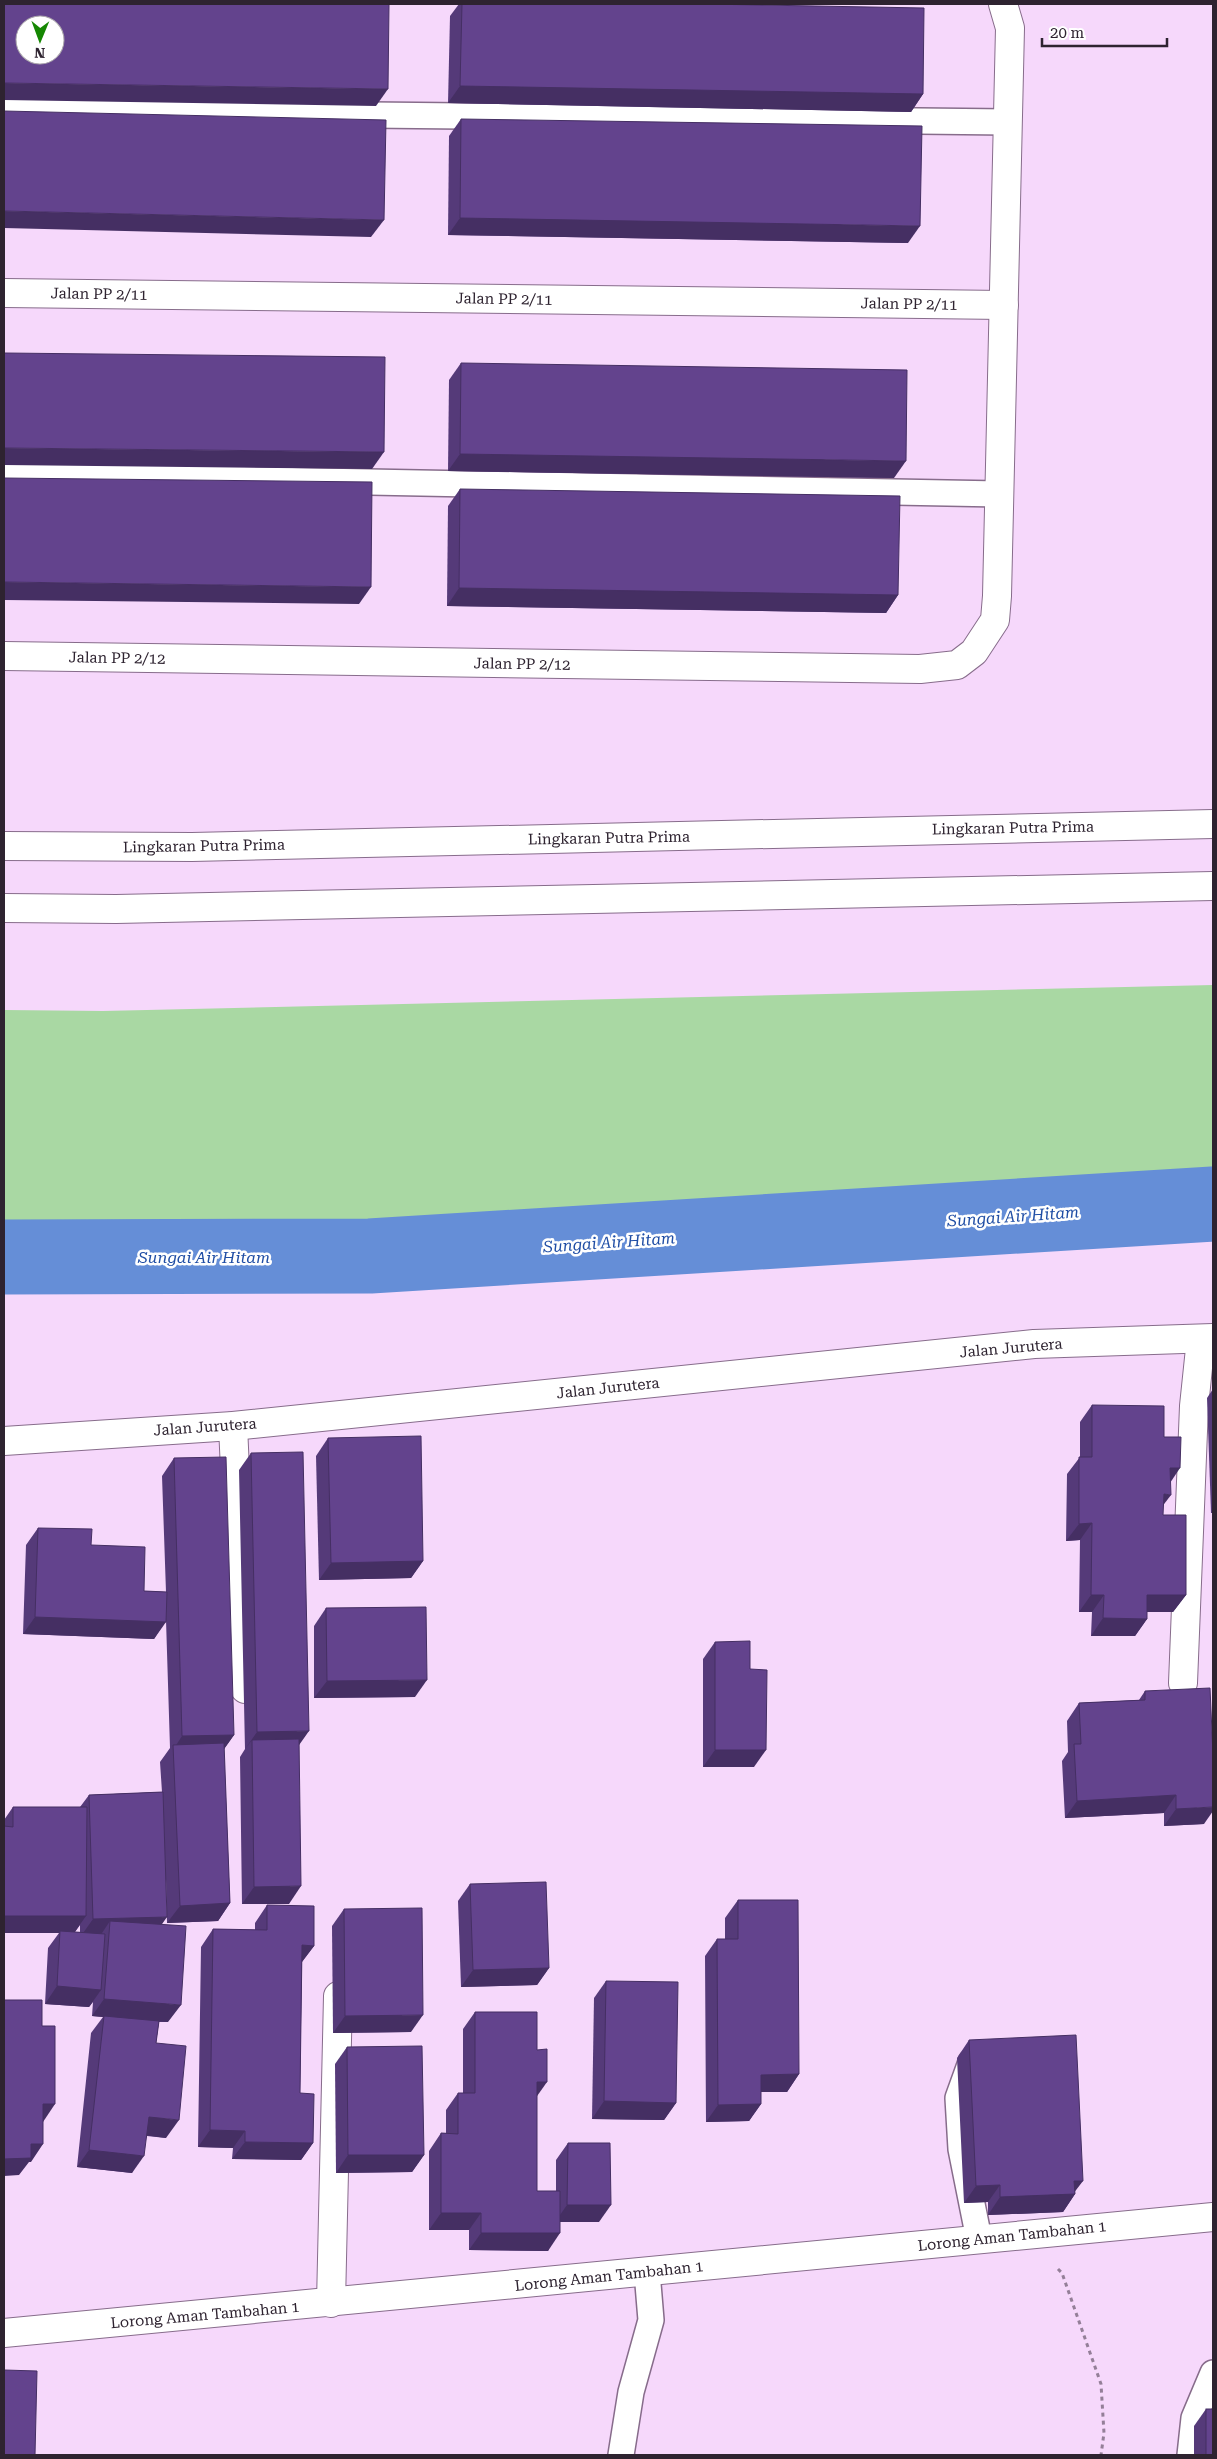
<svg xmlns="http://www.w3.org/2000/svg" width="1217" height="2459" font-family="'Roboto Serif',serif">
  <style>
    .green { fill: #a9d8a3 }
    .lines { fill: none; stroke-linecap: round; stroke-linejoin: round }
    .river { stroke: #658ed7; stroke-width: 75 }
    .lane-casing { stroke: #876c8b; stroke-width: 28 }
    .street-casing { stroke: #876c8b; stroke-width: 30 }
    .secondary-casing { stroke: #876c8b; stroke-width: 30 }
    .path { stroke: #947f98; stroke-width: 3; stroke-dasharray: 4 4; stroke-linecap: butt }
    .lane { stroke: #fff; stroke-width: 25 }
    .street { stroke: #fff; stroke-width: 28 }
    .secondary { stroke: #fff; stroke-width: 28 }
    .wall { fill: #553a79; fill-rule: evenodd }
    .shaded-wall { fill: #452f63 }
    .building { fill: #63438d; stroke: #452f63; fill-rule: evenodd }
    .labels { text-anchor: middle; stroke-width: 5; stroke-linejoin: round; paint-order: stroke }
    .street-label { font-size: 15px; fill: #2e2330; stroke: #fff }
    .water-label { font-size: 16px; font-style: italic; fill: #204ea5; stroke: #fff }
  </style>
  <rect width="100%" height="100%" fill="#f6d8fb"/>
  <path class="green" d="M1213 985V1238L105 1264 4 1263V1010L103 1011Z"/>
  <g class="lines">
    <path class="river" d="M4 1257 370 1256 1213 1204"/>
    <g class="lane-casing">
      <g id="lane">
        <path d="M4 111 1008 122"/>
        <path d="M4 475 1000 494"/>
        <path d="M971 2062 958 2098 961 2149 979 2239"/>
        <path d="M621 2455 631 2392 651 2320 647 2272"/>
        <path d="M1190 2455 1194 2418 1213 2373"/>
      </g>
    </g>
    <g class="street-casing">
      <g id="street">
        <path d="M4 293 1004 305"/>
        <path d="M4 656 920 669 957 665 974 652 995 620 997 596 1010 28 1003 4"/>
        <path d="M233 1426 245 1689"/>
        <path d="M4 1441 233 1426 1034 1344 1213 1338"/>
        <path d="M1183 1683 1194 1406 1201 1339"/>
        <path d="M331 2303 338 1996"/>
        <path d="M4 2333 1213 2217"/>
      </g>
    </g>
    <g class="secondary-casing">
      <g id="secondary">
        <path d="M4 846 192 847 1213 824"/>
        <path d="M4 908 116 909 1213 886"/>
      </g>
    </g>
    <path class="path" d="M1058 2269 1062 2273 1101 2384 1104 2433 1101 2455"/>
    <use href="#lane" class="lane"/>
    <use href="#street" class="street"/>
    <use href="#secondary" class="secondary"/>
  </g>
  <g class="wall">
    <path d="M459 4H705L923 94 911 112 448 103 450 16Z"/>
    <path d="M461 119 908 243 448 235 449 136Z"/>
    <path d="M461 363 894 478 448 471 449 380Z"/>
    <path d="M460 489 898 595 886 613 447 606 448 506Z"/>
    <path d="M1213 1389V1513H1211L1207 1398Z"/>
    <path d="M1092 1405 1164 1437 1170 1482 1163 1505V1515L1186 1595 1173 1612H1147V1619L1135 1636H1091L1092 1612H1079L1080 1540 1066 1541 1067 1474 1080 1457V1422Z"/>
    <path d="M328 1438 423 1561 411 1578 319 1580 316 1456Z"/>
    <path d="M251 1453 299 1745 289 1904H242L240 1757 245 1749 239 1470Z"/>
    <path d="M174 1458 234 1735 224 1749 230 1903 218 1921 167 1923 166 1879 161 1924 168 2022H159L156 2043 166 2138 147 2136 132 2173 77 2167 91 2033 103 2017 92 2016 93 2002 89 2007 45 2004 48 1948 59 1933H4V1820L13 1807H80L89 1795 162 1792 160 1762 170 1748 166 1620 154 1639 23 1634 26 1545 38 1528 91 1545 144 1591 166 1592 162 1476ZM80 1925V1932H75Z"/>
    <path d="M326 1608 415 1697 314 1698V1626Z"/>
    <path d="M715 1642 750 1669 754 1767H703V1659Z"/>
    <path d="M1145 1691 1204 1824 1164 1826V1813L1065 1818 1062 1761 1068 1752 1067 1721 1079 1703 1139 1700Z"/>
    <path d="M470 1884 549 1968 537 1985 461 1987 458 1901Z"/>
    <path d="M738 1900 799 2074 787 2092H761V2104L749 2121 706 2122 705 1956 717 1939H725V1918Z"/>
    <path d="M267 1905 314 1946 302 1962 300 2093 313 2143 301 2160 232 2159 233 2148 198 2147 201 1947 213 1929 255 1930V1923Z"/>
    <path d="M344 1909 411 2032 333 2033 332 1926Z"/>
    <path d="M606 1981 676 2103 664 2120 592 2119 594 1998Z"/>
    <path d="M475 2012 537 2097V2191H556V2160L568 2143 599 2222H560L548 2251 469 2250V2230H429V2151L441 2133H446V2110L458 2093H463V2029Z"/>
    <path d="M969 2040 1075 2192V2194L1063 2212 988 2215V2202L964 2203 957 2058Z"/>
    <path d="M347 2047 424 2155 412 2172 336 2173 335 2064Z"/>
    <path d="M1206 2409 1213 2455H1194V2426Z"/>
  </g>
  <g class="shaded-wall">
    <path d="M4 83 388 89 376 106 4 100Z"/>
    <path d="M460 86 923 94 911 112 448 103Z"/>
    <path d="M4 211 384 220 371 237 4 228Z"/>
    <path d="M460 218 920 226 908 243 448 235Z"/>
    <path d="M4 448 384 452 372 469 4 465Z"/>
    <path d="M460 454 906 461 894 478 448 471Z"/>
    <path d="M4 582 371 587 359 604 4 600Z"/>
    <path d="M459 588 898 595 886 613 447 606Z"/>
    <path d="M1170 1468H1180L1168 1486Z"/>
    <path d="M1164 1494 1171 1495 1158 1512Z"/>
    <path d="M1092 1523 1080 1540 1066 1541 1079 1524Z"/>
    <path d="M423 1561 411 1578 319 1580 331 1563Z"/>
    <path d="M1091 1595H1104L1092 1612H1079Z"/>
    <path d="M1147 1595H1186L1173 1612H1135Z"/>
    <path d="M35 1617 166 1622 154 1639 23 1634Z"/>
    <path d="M1103 1618 1147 1619 1135 1636H1091Z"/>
    <path d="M427 1680 415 1697 314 1698 327 1681Z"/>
    <path d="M309 1731 297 1748 252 1740 245 1749 257 1732Z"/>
    <path d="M234 1735 222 1752 173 1750 182 1736Z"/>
    <path d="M715 1750H766L754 1767H703Z"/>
    <path d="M1176 1795 1164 1813 1065 1818 1077 1801Z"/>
    <path d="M1213 1807V1811L1204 1824 1164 1826 1176 1809Z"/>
    <path d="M301 1886 289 1904H242L254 1887Z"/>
    <path d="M230 1903 218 1921 167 1923 180 1906Z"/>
    <path d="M4 1916H86L74 1933 60 1931 59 1933H4Z"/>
    <path d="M167 1917 155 1934 110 1921 100 1936H81L93 1919Z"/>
    <path d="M302 1945 314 1946 301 1963Z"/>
    <path d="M549 1968 537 1985 461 1987 473 1970Z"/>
    <path d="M57 1986 101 1990 89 2007 45 2004Z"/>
    <path d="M104 1999 181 2005 168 2022 103 2017 104 2016 103 2017 92 2016Z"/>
    <path d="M423 2015 411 2032 333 2033 345 2016Z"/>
    <path d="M799 2074 787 2092H749L761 2075Z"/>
    <path d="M537 2082H547L535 2099Z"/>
    <path d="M604 2101 676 2103 664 2120 592 2119Z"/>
    <path d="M43 2104H55L43 2122 31 2121Z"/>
    <path d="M761 2104 749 2121 706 2122 718 2105Z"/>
    <path d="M149 2117 179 2120 166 2138 136 2134Z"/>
    <path d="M210 2130 245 2131 233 2148 198 2147Z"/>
    <path d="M245 2142 313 2143 301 2160 232 2159Z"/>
    <path d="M31 2144H43L31 2162H29L19 2175 4 2176V2159Z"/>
    <path d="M89 2150 144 2156 132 2173 77 2167Z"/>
    <path d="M348 2155H424L412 2172 336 2173Z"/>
    <path d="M1074 2181H1083L1073 2194H1075L1063 2212 988 2215 1000 2197Z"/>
    <path d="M1000 2185 988 2202 964 2203 976 2186Z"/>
    <path d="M567 2205H611L599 2222H555Z"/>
    <path d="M441 2213H481L469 2230H429Z"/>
    <path d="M481 2233H560L548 2251 469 2250Z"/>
  </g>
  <g class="building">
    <path d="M4 4H389L388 89 4 83ZM25 25H55V55H25Z"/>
    <path d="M462 4H705L924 8 923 94 460 86Z"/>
    <path d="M4 111 386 120 384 220 4 211Z"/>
    <path d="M461 119 922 126 920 226 460 218Z"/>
    <path d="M4 353 385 357 384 452 4 448Z"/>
    <path d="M461 363 907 370 906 461 460 454Z"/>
    <path d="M4 478 372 482 371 587 4 582Z"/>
    <path d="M460 489 900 496 898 595 459 588Z"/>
    <path d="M1092 1405 1164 1406V1437H1181L1180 1468H1170L1171 1495 1164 1494 1163 1515H1186V1595H1147V1619L1103 1618 1104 1595H1091L1092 1523 1079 1524V1457H1092Z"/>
    <path d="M421 1436 423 1561 331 1563 328 1438Z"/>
    <path d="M303 1452 309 1731 257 1732 251 1453Z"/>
    <path d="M226 1457 234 1735 182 1736 174 1458Z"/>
    <path d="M38 1528 92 1529 91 1545 145 1547 144 1591 167 1592 166 1622 35 1617Z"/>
    <path d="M426 1607 427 1680 327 1681 326 1608Z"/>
    <path d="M750 1641V1669L767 1670 766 1750H715V1642Z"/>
    <path d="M1210 1688 1213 1755V1807L1176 1809V1795L1077 1801 1074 1744H1081L1079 1703 1145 1700V1691Z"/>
    <path d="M299 1739 301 1886 254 1887 252 1740Z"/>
    <path d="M224 1743 230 1903 180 1906 173 1745Z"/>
    <path d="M163 1792 167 1917 93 1919 89 1795Z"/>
    <path d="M13 1807H87L86 1916H4V1826L13 1827Z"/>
    <path d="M546 1882 549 1968 473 1970 470 1884Z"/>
    <path d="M738 1900H798L799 2074 761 2075V2104L718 2105 717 1939H738Z"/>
    <path d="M267 1905 314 1906V1946L302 1945 300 2093 314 2094 313 2143 245 2142V2131L210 2130 213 1929 267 1930Z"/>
    <path d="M422 1908 423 2015 345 2016 344 1909Z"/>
    <path d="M110 1921 186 1926 181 2005 104 1999Z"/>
    <path d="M60 1931 105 1934 101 1990 57 1986Z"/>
    <path d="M606 1981 678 1982 676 2103 604 2101Z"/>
    <path d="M4 2000H42V2026H55V2104H43V2144H31V2158L4 2159Z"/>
    <path d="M475 2012H537V2050L547 2049V2082H537V2191H560V2233H481V2213H441V2133L458 2134V2093H475Z"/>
    <path d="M104 2016 159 2021 156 2043 186 2046 179 2120 149 2117 144 2156 89 2150Z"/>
    <path d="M1076 2035 1083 2181H1074L1075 2194 1000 2197V2185L976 2186 969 2040Z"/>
    <path d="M422 2046 424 2155H348L347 2047Z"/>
    <path d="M568 2143H610L611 2205H567Z"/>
    <path d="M4 2370 37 2371 35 2455H4Z"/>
    <rect x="1206" y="2409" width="7" height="46"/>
  </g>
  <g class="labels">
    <g class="street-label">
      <text transform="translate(99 294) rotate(1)" y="5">Jalan PP 2/11</text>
      <text transform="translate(504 299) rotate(1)" y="5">Jalan PP 2/11</text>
      <text transform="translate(909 304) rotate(1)" y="5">Jalan PP 2/11</text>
      <text transform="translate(117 658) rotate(1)" y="5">Jalan PP 2/12</text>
      <text transform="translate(522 664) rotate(1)" y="5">Jalan PP 2/12</text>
      <text transform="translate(1013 828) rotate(-1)" y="5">Lingkaran Putra Prima</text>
      <text transform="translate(609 838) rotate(-1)" y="5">Lingkaran Putra Prima</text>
      <text transform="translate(204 846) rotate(-1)" y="5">Lingkaran Putra Prima</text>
      <text transform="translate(1011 1348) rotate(-5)" y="5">Jalan Jurutera</text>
      <text transform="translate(608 1388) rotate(-6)" y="5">Jalan Jurutera</text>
      <text transform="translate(205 1427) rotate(-4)" y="5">Jalan Jurutera</text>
      <text transform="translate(1012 2236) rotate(-6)" y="5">Lorong Aman Tambahan 1</text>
      <text transform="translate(609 2276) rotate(-6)" y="5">Lorong Aman Tambahan 1</text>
      <text transform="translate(205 2315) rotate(-5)" y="5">Lorong Aman Tambahan 1</text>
    </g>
    <g class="water-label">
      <text transform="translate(1013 1216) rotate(-4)" y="6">Sungai Air Hitam</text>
      <text transform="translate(609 1242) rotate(-4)" y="6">Sungai Air Hitam</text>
      <text x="204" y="1263">Sungai Air Hitam</text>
    </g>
  </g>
  <rect width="1217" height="2459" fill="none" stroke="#2e2330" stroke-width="10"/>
  <g transform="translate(40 40) rotate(181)"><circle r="24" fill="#ffffff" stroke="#aba7ac"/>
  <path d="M0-4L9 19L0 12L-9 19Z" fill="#158702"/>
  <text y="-8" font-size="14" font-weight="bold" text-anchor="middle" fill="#2e2330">N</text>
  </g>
  <path d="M1042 38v8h125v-8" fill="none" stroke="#2e2330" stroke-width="2.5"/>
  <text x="1050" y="38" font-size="15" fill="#2e2330" stroke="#ffffff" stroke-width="4" paint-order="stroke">20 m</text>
</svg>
